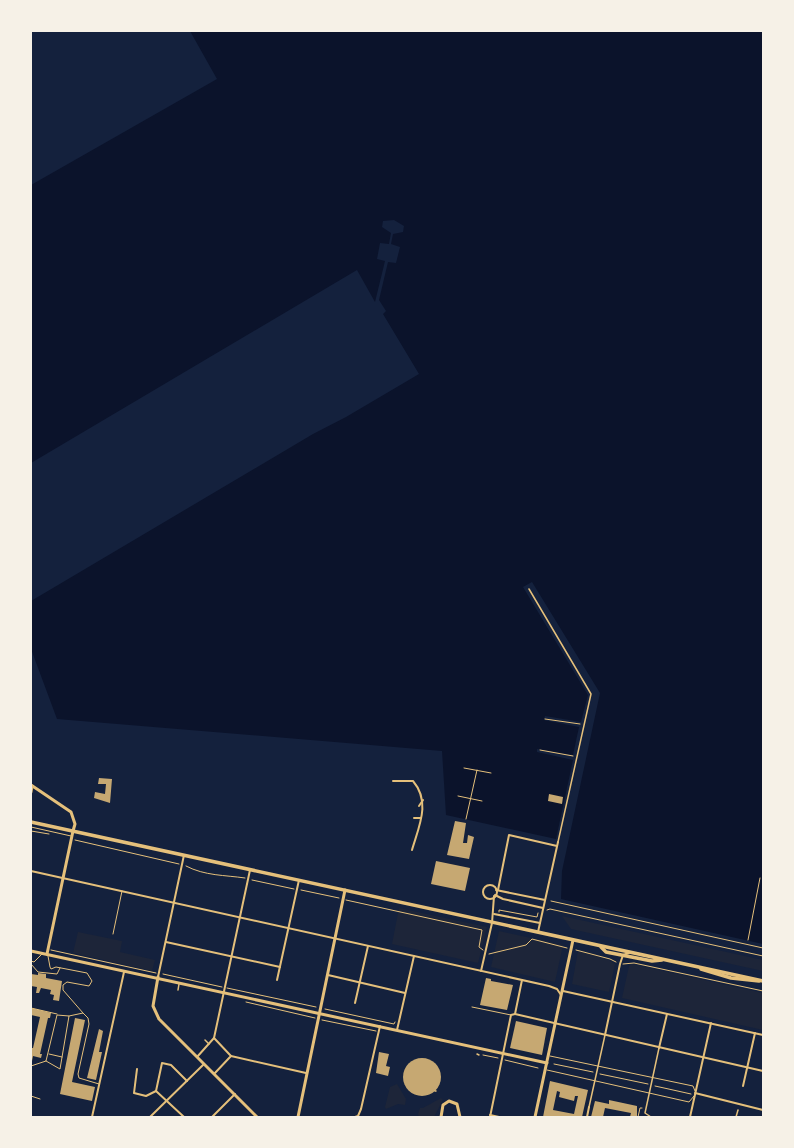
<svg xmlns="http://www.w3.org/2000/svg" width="794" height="1148" font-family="'Fira Sans',sans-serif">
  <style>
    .green { fill: #1d2539 }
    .water { fill: #0b132b }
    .building { fill: #c6a872; fill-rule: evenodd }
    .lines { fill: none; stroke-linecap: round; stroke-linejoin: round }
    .path { stroke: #e5c07b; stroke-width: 1 }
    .service { stroke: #e5c07b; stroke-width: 1 }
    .pedestrian { stroke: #e5c07b; stroke-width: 1.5 }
    .minor { stroke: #e5c07b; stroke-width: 2 }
    .tertiary { stroke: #e5c07b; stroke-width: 3 }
    .secondary { stroke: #e5c07b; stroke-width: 3 }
    .primary { stroke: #e5c07b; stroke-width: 3.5 }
  </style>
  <rect width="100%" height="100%" fill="#14213d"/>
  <g class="green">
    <path d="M399 908 487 927 478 963 392 944Z"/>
    <path d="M562 916 763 960V971L571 929Z"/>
    <path d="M499 931 563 945 555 982 491 967Z"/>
    <path d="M78 932 122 941 120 952 155 960 152 971 73 953Z"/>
    <path d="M578 951 609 960 615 964 609 992 572 984Z"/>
    <path d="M632 964 763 993V1030L622 998 629 966Z"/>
    <path d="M397 1084 406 1099 405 1105 398 1104 386 1109 385 1107 390 1087Z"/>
    <path d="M441 1098 443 1100 434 1117H419L418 1114 420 1108H423Z"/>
  </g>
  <path class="water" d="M190 31H763V944L561 899 562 871 600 693 532 582 523 587 588 695 581 722 545 716 544 720 579 727 573 755 537 749V752L573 760 556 839 446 815 442 751 57 719 31 649V601L313 434 346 417 419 374 383 314 386 311 379 300 388 262 396 263 400 247 391 244 393 234 403 232 404 226 394 220 383 221 382 227 391 233 389 244 380 243 377 259 385 261 375 302 357 270 31 463V185L217 79Z"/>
  <g class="building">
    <path d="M99 778 112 779 110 803 94 798 95 792 105 794 106 784H98Z"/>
    <path d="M549 794 563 797 562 804 548 801Z"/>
    <path d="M455 821 466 823 463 843H467L468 835 474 837 469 859 447 855Z"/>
    <path d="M436 861 470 868 465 891 431 884Z"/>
    <path d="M38 973 46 974V978L62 981 59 1001 53 1000 54 995 50 994 51 990 41 988 39 993H36L37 987 31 986V974L38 975Z"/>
    <path d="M486 978 491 979V981L513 985 507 1010 480 1005Z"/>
    <path d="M31 1008 51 1013 50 1018H48L40 1054H42L41 1058 33 1056 32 1061 31 1048H33L40 1017 31 1015Z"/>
    <path d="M75 1018 85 1020 72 1082 95 1087 92 1101 60 1094Z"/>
    <path d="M516 1021 547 1028 542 1055 510 1048Z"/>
    <path d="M99 1029 103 1031 99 1052H102L96 1080 87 1078Z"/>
    <path d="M379 1052 389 1054 386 1066 390 1067 388 1076 376 1073Z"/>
    <circle cx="422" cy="1077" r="19"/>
    <path d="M550 1081 588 1090 582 1117H543ZM557 1091 560 1092 559 1097 574 1101 575 1096H578L574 1114 553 1110Z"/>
    <path d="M609 1100 637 1106V1117H630L631 1113 605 1108 603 1117H591L595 1101 609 1104Z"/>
  </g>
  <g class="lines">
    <g class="path">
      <path d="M545 719 580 724"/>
      <path d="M540 750 573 756"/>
      <path d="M464 768 491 773"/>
      <path d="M458 796 482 801"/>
      <path d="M466 819 477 770"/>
      <path d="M31 831 49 834"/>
      <path d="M75 840 179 864"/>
      <path d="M186 866C205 876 225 875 245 878"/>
      <path d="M252 880 294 889"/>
      <path d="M301 890 339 898"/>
      <path d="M346 900 482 930 479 947 483 950"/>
      <path d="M551 901 763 948"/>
      <path d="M547 910 550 909 763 956"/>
      <path d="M499 912V910L537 917 538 913"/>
      <path d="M748 940 760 878"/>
      <path d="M51 950 156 973"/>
      <path d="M576 950 610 959 616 962"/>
      <path d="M489 954 526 945 532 939 567 948"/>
      <path d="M623 964 634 963 763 991"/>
      <path d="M163 974 222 987"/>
      <path d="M227 988 316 1007"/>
      <path d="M246 1002 315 1018"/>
      <path d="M325 1009 394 1024 395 1022"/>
      <path d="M322 1020 376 1031"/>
      <path d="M483 1055 498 1058"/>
      <path d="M505 1060 538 1068"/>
      <path d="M554 1064 593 1072"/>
      <path d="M600 1074 648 1084"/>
      <path d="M655 1086 691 1094"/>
      <path d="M638 1117 640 1108H642"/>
    </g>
    <g class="service">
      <path d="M31 827 71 836"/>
      <path d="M113 934 122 891"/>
      <path d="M48 956 50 967 51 969 56 967 87 973 92 981 89 986 67 982 63 985V990L83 1013"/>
      <path d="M31 961 34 962 42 954"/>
      <path d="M31 964 38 972 57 974 60 968"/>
      <path d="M472 1007 511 1015"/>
      <path d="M31 1008 57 1014"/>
      <path d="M69 1016 83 1013 88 1018 89 1024 78 1074 79 1078 99 1084"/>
      <path d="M49 1054 62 1057"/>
      <path d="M550 1056 693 1086 695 1091"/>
      <path d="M31 1066 46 1061 57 1015 69 1016 60 1069 46 1061"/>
      <path d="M547 1070 689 1102 694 1096"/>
      <path d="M31 1096 40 1099"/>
      <path d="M31 1116 34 1117"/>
    </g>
    <g class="pedestrian">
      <path d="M529 589 591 694 558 842"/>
      <path d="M178 990 179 984"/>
      <path d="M205 1040 209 1044"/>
      <path d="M477 1054 479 1055"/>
      <path d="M435 1091H436"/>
      <path d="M589 1107 605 1035"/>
      <path d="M651 1117 645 1113 659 1048"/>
      <path d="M736 1117 738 1110"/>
    </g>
    <g class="minor">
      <path d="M393 781H413C431 802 419 826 412 850"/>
      <path d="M419 806 423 800"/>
      <path d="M414 818H421"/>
      <path d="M31 871 549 986 557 989 561 995"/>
      <circle cx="490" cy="892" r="7"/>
      <path d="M496 890 545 900"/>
      <path d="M498 890 509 835 557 846"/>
      <path d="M495 895 503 899 543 908"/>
      <path d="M494 914 540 923"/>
      <path d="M538 932 558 842"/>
      <path d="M166 942 280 967"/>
      <path d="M481 971 492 923 494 896"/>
      <path d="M328 975 405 993"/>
      <path d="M158 977 184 855"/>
      <path d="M277 980 299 880"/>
      <path d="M563 991 763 1035"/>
      <path d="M355 1003 368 946"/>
      <path d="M515 1014 763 1071"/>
      <path d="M397 1030 414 956"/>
      <path d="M605 1035 620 964 623 955 629 953"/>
      <path d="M214 1038 250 870"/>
      <path d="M659 1048 667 1014"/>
      <path d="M231 1056 306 1073"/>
      <path d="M197 1057 214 1038 231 1056 214 1074"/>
      <path d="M137 1069 134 1093 146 1096 156 1091"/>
      <path d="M743 1086 755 1033"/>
      <path d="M695 1093 763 1110"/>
      <path d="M490 1115 499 1117"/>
      <path d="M92 1117 124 972"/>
      <path d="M150 1117 204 1064"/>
      <path d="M184 1117 156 1091 162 1063 171 1065 187 1081"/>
      <path d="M212 1117 235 1094"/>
      <path d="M355 1117 358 1116 361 1109 380 1026"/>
      <path d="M490 1117 511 1015 515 1014 522 980"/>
      <path d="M587 1117 589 1107"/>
      <path d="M690 1117 711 1023"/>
    </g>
    <g class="tertiary">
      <path d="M31 792 32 786"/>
      <path d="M31 951 547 1063"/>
      <path d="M47 954 73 831"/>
      <path d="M158 977 153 1006 159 1019 257 1117"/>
      <path d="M298 1117 345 890"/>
      <path d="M441 1117 443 1105 449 1101 457 1104 460 1117"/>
      <path d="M535 1117 573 940"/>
    </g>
    <path class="secondary" d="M31 785 71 812 75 824 73 831"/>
    <g class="primary">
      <path d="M31 822 763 981"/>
      <path d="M601 947 606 952 652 961 662 960"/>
      <path d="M701 969 731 978 759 981"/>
    </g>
  </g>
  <rect width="794" height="1148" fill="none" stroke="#f6f1e7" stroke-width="64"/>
</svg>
